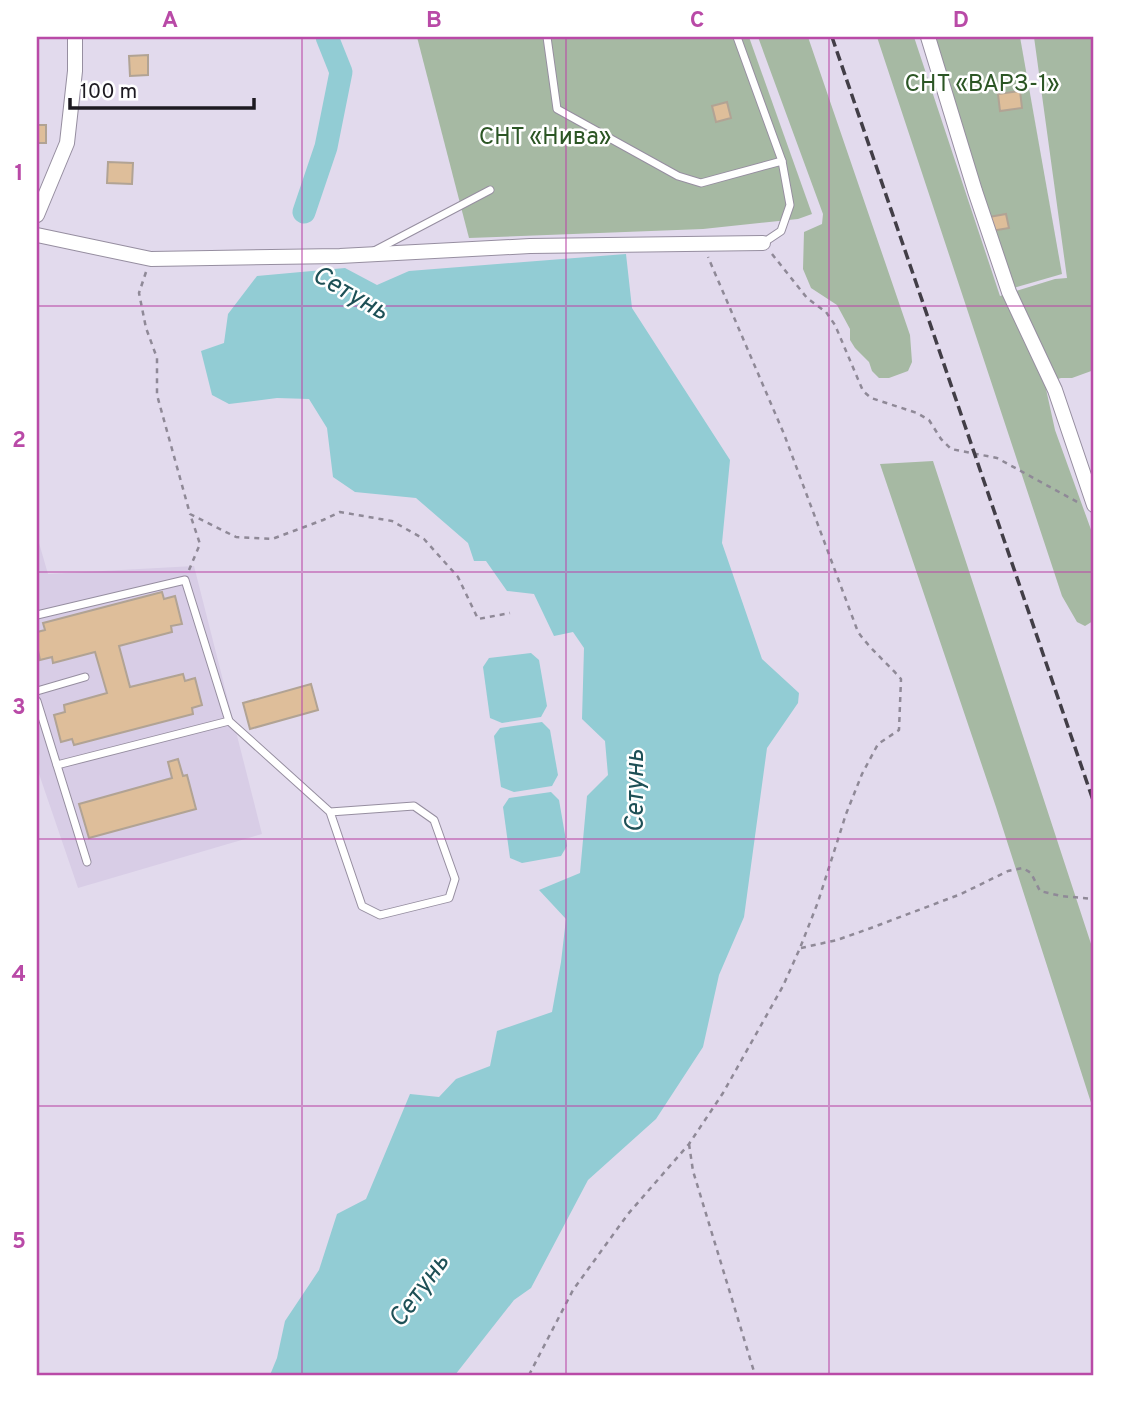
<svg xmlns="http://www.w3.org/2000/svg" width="1131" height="1412" font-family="Overpass,sans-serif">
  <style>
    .built { fill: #d8cde6 }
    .green { fill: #a6b9a3 }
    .water { fill: #92ccd4 }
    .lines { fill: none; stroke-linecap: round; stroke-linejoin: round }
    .river { stroke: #92ccd4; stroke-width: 23 }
    .building { fill: #debe9a; stroke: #b1a394; stroke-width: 2 }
    .lane-casing { stroke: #968ea0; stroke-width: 9 }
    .street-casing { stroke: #968ea0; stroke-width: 16 }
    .path { stroke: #8f8997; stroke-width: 2.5; stroke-dasharray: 5 5; stroke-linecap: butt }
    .lane { stroke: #fff; stroke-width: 7 }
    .street { stroke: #fff; stroke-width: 14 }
    .rail { stroke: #423e47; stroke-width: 3.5; stroke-dasharray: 10 5; stroke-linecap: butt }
    .grid { fill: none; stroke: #b94aa7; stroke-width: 2; stroke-opacity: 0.55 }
    .labels { text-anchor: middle; stroke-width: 5; stroke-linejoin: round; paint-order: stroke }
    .park-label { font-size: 24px; fill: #2c5625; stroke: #fff }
    .water-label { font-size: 26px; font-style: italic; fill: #1d5056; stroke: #fff }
    .neatline { fill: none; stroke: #b94aa7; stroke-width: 2.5 }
    .grid-label { font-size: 23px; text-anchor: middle; font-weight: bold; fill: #b94aa7 }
  </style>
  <rect width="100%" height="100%" fill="#e2daed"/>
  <path class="built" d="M37 536 48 574 194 566 262 834 78 888 37 768Z"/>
  <g class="green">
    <path d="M417 37H749L812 214 798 219 703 229 469 238Z"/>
    <path d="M758 37H808L910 335 912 362 908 371 889 378H879L872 371 869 362 855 348 850 340V329L837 305 811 288 803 269 804 232 822 224 823 214Z"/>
    <path d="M877 37H914L1000 296 1055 279 1067 278 1034 37H1094V370L1072 378H1061L1051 381 1046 389 1055 430 1094 538 1093 621 1085 626 1077 622 1062 596Z"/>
    <path d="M920 37H1020L1062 274 1003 291Z"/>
    <path d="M933 461 1094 953V1112L996 807 880 464Z"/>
  </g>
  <g class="water">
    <path d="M626 254 632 308 730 460 722 543 762 659 799 693 798 703 767 748 744 917 719 975 703 1047 656 1119 588 1180 531 1288 514 1300 455 1375H270L277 1358 285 1321 319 1270 337 1214 366 1199 410 1094 439 1097 456 1079 490 1066 497 1031 552 1012 561 962 566 919 539 890 580 873 587 796 608 775 605 741 582 719 584 648 573 632 554 636 534 594 507 591 486 561H474L468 543 416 498 355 492 333 477 327 428 309 399 277 398 229 404 212 395 201 351 224 343 228 314 257 276 345 268 377 285 409 271Z"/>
    <path d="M531 653 539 660 547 706 541 717 502 723 490 718 483 667 489 658Z"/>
    <path d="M542 722 550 730 558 775 552 786 514 792 501 787 494 736 500 728Z"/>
    <path d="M551 792 559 800 567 846 561 856 522 863 510 858 503 807 509 798Z"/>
  </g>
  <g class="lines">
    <path class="river" d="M304 212 326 147 341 72 327 37"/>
  </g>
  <g class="building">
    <path d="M148 55V75L130 76 129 56Z"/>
    <path d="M1020 91 1022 108 1000 111 998 94Z"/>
    <path d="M727 102 731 118 716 122 712 106Z"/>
    <rect x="37" y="125" width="9" height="18"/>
    <path d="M108 162 133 163 132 184 107 183Z"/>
    <path d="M1006 214 1009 228 991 231 989 217Z"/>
    <path d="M162 592 164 599 175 596 182 624 171 626 172 632 119 646 130 687 183 674 185 681 195 678 202 705 192 708 193 714 74 745 72 739 61 742 54 715 65 712 64 705 107 693 95 652 53 663 52 657 40 660 37 646V632L45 630 43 623Z"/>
    <path d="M311 684 318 710 250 729 243 703Z"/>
    <path d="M178 759 183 776 187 775 196 809 89 838 79 804 172 778 168 762Z"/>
  </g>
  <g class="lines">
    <g class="lane-casing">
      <g id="lane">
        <path d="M547 37 557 109 678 176 701 183 782 161"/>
        <path d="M737 37 782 161 790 205 781 231 763 243"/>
        <path d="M374 251 490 190"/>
        <path d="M37 615 185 580 229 721 57 765"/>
        <path d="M37 691 85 677"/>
        <path d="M37 701 87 862"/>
        <path d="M229 721 330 812 362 906 380 915 449 898 455 879 434 820 414 806 330 812"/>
      </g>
    </g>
    <g class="street-casing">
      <g id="street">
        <path d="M928 37 975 191 1009 292 1055 390 1094 505"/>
        <path d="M37 215 67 143 75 71V37"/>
        <path d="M37 235 151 259 340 256 530 246 763 243"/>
      </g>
    </g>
    <g class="path">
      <path d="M772 254 807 298 826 312 835 325 863 391 871 398 917 413 929 420 941 439 951 449 997 458 1081 504"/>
      <path d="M146 272 139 293 146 328 157 358V395L190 514 236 537 272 539 323 520 340 512 392 521 424 539 458 577 478 619 510 613"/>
      <path d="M189 570 200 544 190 514"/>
      <path d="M801 948 837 940 871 928 961 894 1008 871 1023 868 1031 873 1040 891 1061 896 1094 899"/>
      <path d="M689 1144 693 1171 755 1375"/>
      <path d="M529 1375 573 1290 628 1214 689 1144 723 1093 783 986 800 948 818 902 846 814 862 774 878 744 899 730 901 679C887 663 871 650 858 632L784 434 708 257"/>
    </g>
    <use href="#lane" class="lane"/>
    <use href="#street" class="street"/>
    <path class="rail" d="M832 37 1094 803"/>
  </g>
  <path class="grid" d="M302 37V1375M566 37V1375M829 37V1375M37 306H1094M37 572H1094M37 839H1094M37 1106H1094"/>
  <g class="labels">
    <g class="park-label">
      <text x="982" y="91">СНТ «ВАРЗ-1»</text>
      <text x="545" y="144">СНТ «Нива»</text>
    </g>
    <g class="water-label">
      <text transform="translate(351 292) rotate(30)" y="9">Сетунь</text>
      <text transform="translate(634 791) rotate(-90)" y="9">Сетунь</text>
      <text transform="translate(418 1290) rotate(-54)" y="9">Сетунь</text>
    </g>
  </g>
  <rect width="1131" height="1412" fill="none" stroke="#ffffff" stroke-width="77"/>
  <path d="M70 98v10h184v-10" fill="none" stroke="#1d1a21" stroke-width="3.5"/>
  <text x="80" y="98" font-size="21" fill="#1d1a21" stroke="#ffffff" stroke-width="5" paint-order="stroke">100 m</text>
  <rect x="38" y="38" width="1054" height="1336" class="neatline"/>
  <g class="grid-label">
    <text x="170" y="27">A</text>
    <text x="434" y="27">B</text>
    <text x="697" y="27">C</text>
    <text x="961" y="27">D</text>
    <text x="19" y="180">1</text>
    <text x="19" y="447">2</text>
    <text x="19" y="714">3</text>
    <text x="19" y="981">4</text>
    <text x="19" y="1248">5</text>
  </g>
</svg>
